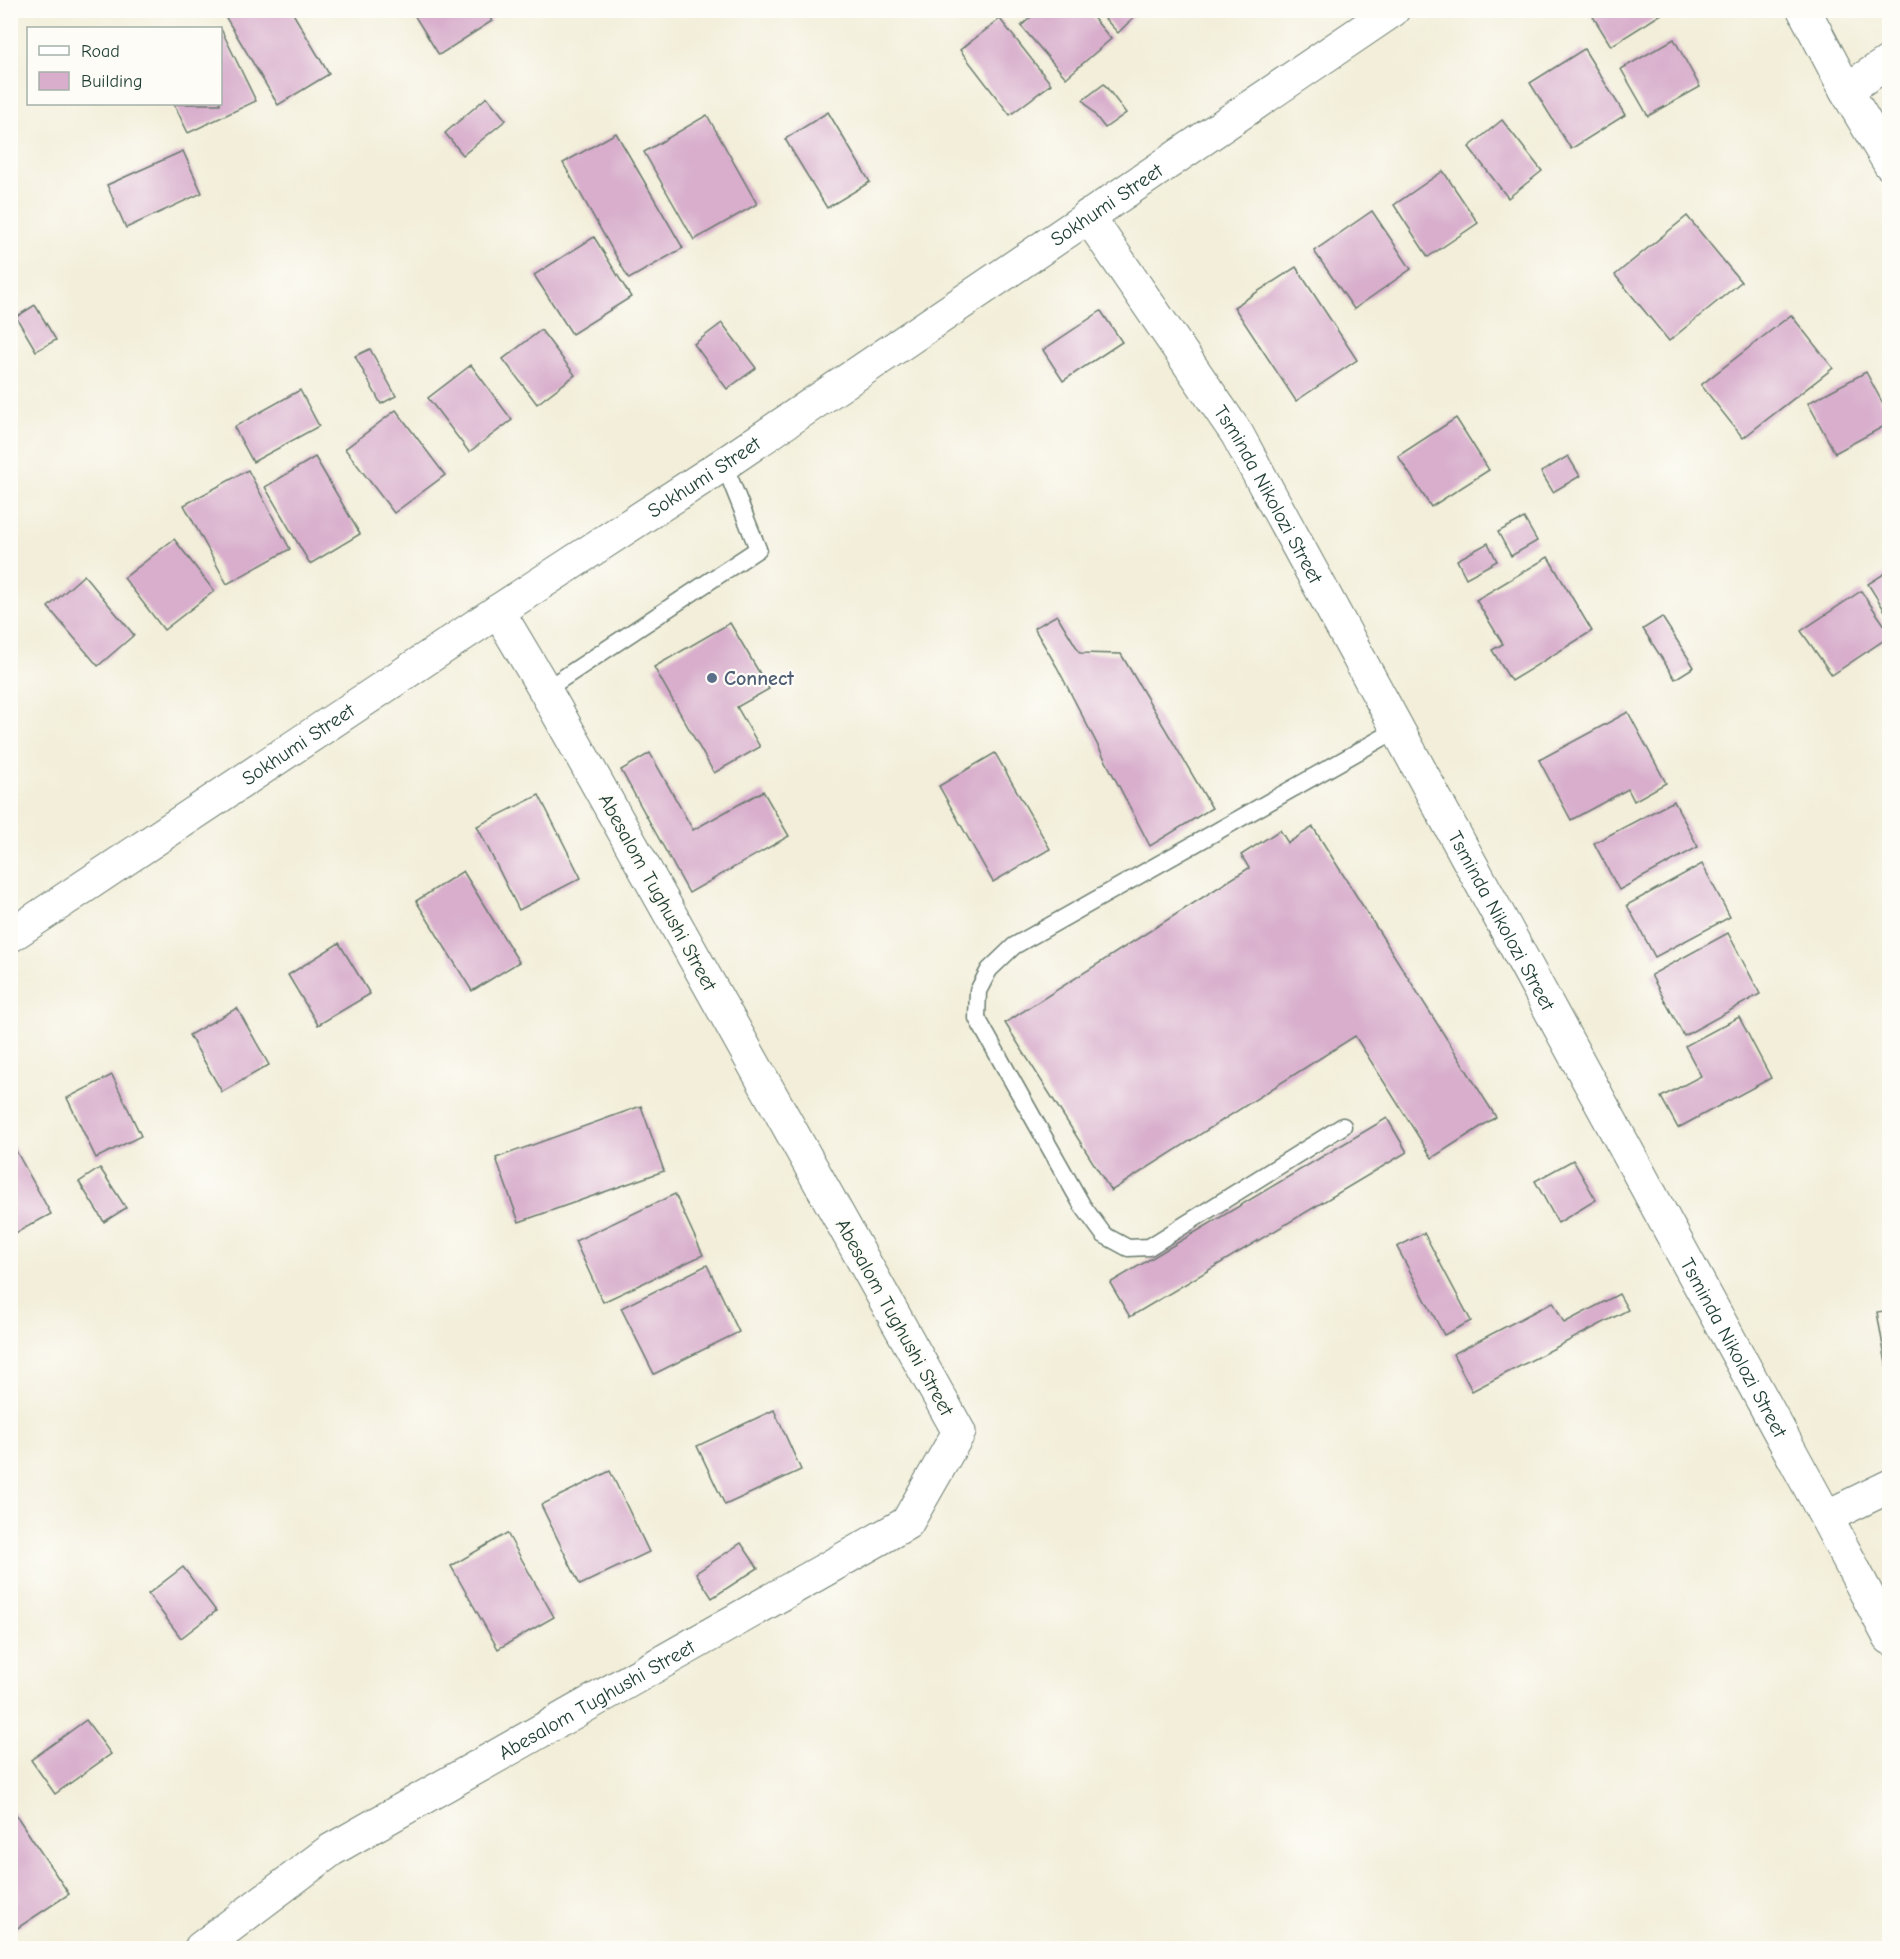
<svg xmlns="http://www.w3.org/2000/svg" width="1900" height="1959" font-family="'Comic Neue',sans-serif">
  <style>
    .building { fill: #d8aecc }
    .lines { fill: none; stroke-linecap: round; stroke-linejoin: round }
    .lane-casing { stroke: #697b6e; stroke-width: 19 }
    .street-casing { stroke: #697b6e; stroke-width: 35 }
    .secondary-casing { stroke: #697b6e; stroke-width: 35 }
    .highway-casing { stroke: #697b6e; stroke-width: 35 }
    .lane { stroke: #fff; stroke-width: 16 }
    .street { stroke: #fff; stroke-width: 33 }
    .secondary { stroke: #fff; stroke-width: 33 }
    .highway { stroke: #fff; stroke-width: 33 }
    .service-dot { fill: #5c6f8a; stroke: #fdfcf7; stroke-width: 2 }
    .labels { text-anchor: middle; stroke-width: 4.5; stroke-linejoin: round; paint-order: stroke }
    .street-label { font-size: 20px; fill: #1f3d34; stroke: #fdfcf7 }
    .service-label { font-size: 20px; font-weight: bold; fill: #4e5e75; stroke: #fdfcf7; text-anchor: start }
  </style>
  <rect width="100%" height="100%" fill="#fdfcf7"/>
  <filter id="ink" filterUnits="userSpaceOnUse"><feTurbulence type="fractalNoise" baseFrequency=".0167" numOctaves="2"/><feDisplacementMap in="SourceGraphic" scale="12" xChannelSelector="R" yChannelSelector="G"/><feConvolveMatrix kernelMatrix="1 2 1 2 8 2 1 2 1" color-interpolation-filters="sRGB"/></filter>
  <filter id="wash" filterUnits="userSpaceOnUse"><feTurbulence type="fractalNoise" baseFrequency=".008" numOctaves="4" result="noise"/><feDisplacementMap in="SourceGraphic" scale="24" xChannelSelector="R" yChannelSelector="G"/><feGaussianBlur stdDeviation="1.35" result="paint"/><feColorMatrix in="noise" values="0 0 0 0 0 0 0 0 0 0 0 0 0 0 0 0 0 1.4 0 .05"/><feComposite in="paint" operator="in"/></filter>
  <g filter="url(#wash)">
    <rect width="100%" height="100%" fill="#f2eed9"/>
    <g id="blocks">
      <g class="building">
        <path d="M235 10H291L329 74 278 105 225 16Z"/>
        <path d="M411 10H485L492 21 439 55Z"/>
        <path d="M1039 10H1087L1111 39 1066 78 1021 26Z"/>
        <path d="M1097 10H1141L1118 33Z"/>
        <path d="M1589 10H1668L1611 46Z"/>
        <path d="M1000 19 1051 84 1010 115 960 50Z"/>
        <path d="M220 27 256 101 188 133 174 104H220Z"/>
        <path d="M1674 39 1700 87 1648 116 1621 69Z"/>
        <path d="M1584 49 1625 115 1571 149 1530 83Z"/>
        <path d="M1104 84 1126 113 1105 128 1083 100Z"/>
        <path d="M487 97 506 120 463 155 445 133Z"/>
        <path d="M828 112 870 182 827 208 785 139Z"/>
        <path d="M707 115 757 204 694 240 644 152Z"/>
        <path d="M1502 120 1542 171 1508 198 1469 147Z"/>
        <path d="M616 133 683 248 629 279 563 163Z"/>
        <path d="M183 151 202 193 126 228 107 185Z"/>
        <path d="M1443 171 1478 223 1428 257 1394 205Z"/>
        <path d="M1372 211 1411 269 1354 309 1314 251Z"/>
        <path d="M1687 216 1741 282 1669 341 1615 275Z"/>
        <path d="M594 237 631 297 572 334 534 275Z"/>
        <path d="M1296 267 1357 360 1296 401 1234 307Z"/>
        <path d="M35 305 56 340 36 351 16 317Z"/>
        <path d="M1101 311 1122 342 1063 381 1043 350Z"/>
        <path d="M1791 315 1833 368 1743 438 1701 385Z"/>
        <path d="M722 323 756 368 727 389 694 344Z"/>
        <path d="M541 330 575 375 537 404 503 359Z"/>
        <path d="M370 349 396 396 381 404 355 356Z"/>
        <path d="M471 365 512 420 469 452 428 398Z"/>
        <path d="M1866 372 1890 417V423L1835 453 1808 403Z"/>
        <path d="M300 390 319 426 253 462 234 427Z"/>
        <path d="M396 410 445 475 394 513 345 449Z"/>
        <path d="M1456 418 1489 470 1431 507 1398 456Z"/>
        <path d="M1568 456 1580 476 1553 492 1541 472Z"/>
        <path d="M315 457 360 534 310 564 265 487Z"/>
        <path d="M248 470 290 549 227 584 184 505Z"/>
        <path d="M1524 518 1537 541 1511 556 1498 532Z"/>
        <path d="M174 539 214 591 164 630 124 578Z"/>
        <path d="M1488 543 1497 561 1466 578 1457 560Z"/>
        <path d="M1548 557 1592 631 1511 681 1492 650 1503 644 1476 600Z"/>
        <path d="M1890 570V619L1868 584Z"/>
        <path d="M84 575 134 635 98 666 48 607Z"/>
        <path d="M1861 591 1890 633V636L1832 675 1801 631Z"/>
        <path d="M1057 615 1080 653 1121 654 1212 808 1150 846 1057 667 1034 628Z"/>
        <path d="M1662 617 1694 667 1675 679 1643 629Z"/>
        <path d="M730 623 769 689 737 707 760 747 714 773 654 667Z"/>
        <path d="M1628 712 1666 783 1634 801 1628 789 1571 820 1539 760Z"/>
        <path d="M650 753 693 830 763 791 789 836 689 893 621 770Z"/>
        <path d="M995 753 1050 849 993 882 939 786Z"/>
        <path d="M539 795 581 878 519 910 477 826Z"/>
        <path d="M1674 801 1698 847 1619 890 1594 843Z"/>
        <path d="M1313 827 1496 1117 1432 1158 1355 1036 1111 1191 1005 1023 1249 868 1241 855 1280 830 1288 843Z"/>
        <path d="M1702 864 1730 917 1655 957 1627 905Z"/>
        <path d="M463 871 519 962 472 991 416 901Z"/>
        <path d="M1728 933 1760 994 1684 1036 1651 975Z"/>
        <path d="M339 943 370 994 318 1025 288 975Z"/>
        <path d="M237 1008 269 1065 222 1092 189 1035Z"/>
        <path d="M1739 1017 1771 1078 1678 1128 1661 1097 1701 1076 1685 1046Z"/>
        <path d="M112 1075 141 1136 96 1158 67 1098Z"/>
        <path d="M641 1106 664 1171 519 1222 496 1158Z"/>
        <path d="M1387 1118 1407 1152 1130 1317 1110 1283Z"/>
        <path d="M10 1140 51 1214 10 1236Z"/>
        <path d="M1573 1160 1596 1200 1558 1223 1535 1181Z"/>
        <path d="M100 1168 126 1208 104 1222 79 1182Z"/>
        <path d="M675 1194 703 1255 603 1302 575 1241Z"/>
        <path d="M1424 1233 1471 1321 1444 1335 1397 1247Z"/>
        <path d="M707 1265 739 1332 654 1374 621 1308Z"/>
        <path d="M1619 1294 1628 1310 1472 1391 1453 1354 1553 1302 1564 1323Z"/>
        <path d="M1890 1310V1375H1888L1877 1312Z"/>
        <path d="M774 1410 801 1470 725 1505 697 1446Z"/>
        <path d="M610 1471 649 1552 580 1585 541 1505Z"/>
        <path d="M507 1533 554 1617 498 1649 451 1566Z"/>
        <path d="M741 1543 758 1568 712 1598 696 1573Z"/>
        <path d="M183 1567 216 1611 181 1638 148 1594Z"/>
        <path d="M86 1720 111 1754 55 1794 31 1760Z"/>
        <path d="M14 1812 69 1894 13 1931 10 1927V1815Z"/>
      </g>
    </g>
  </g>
  <g filter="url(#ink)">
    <use href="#blocks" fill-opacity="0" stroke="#697b6e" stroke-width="1.5"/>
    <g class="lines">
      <g class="lane-casing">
        <g id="lane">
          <path d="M545 690 758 549 724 464"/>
          <path d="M1343 1126 1149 1247 1128 1248 1104 1235 1082 1205 977 1018 978 991 989 970 1014 946 1398 729"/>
        </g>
      </g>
      <g class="street-casing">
        <g id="street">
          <path d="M1846 90 1890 61"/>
          <path id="s1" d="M1088 216 1237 434 1826 1517 1890 1638"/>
          <path d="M1826 1517 1890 1486"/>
          <path id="s2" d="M201 1948 331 1850 907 1523 959 1432 545 690 498 611"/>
        </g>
      </g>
      <g class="secondary-casing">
        <path id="secondary" d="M1804 10 1846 90 1890 164"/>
      </g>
      <g class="highway-casing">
        <g id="highway">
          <path id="s3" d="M10 936 498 611 724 464 1393 10"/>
        </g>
      </g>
      <use href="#lane" class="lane"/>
      <use href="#street" class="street"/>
      <use href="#secondary" class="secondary"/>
      <use href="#highway" class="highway"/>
    </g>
  </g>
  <circle class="service-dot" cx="712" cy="678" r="6"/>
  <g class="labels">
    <g class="street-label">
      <text dy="7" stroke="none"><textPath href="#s3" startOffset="1318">Sokhumi Street</textPath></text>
      <text dy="7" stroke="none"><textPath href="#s3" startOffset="832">Sokhumi Street</textPath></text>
      <text dy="7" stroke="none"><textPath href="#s1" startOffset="332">Tsminda Nikolozi Street</textPath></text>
      <text dy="7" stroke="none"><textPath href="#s3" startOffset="346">Sokhumi Street</textPath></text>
      <text transform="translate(658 892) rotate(61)" y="7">Abesalom Tughushi Street</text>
      <text dy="7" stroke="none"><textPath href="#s1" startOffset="818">Tsminda Nikolozi Street</textPath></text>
      <text transform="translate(895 1317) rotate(61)" y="7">Abesalom Tughushi Street</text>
      <text dy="7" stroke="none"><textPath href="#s1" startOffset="1304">Tsminda Nikolozi Street</textPath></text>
      <text dy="7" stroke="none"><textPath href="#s2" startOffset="468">Abesalom Tughushi Street</textPath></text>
    </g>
    <g class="service-label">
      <text x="724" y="685">Connect</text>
    </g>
  </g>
  <rect width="1900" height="1959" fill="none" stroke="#fdfcf7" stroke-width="36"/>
  <rect x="27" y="27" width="195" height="78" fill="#fdfcf7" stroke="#a4b0a9" stroke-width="1.5"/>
  <rect x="39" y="46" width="30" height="9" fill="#ffffff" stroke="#a4b0a9" stroke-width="1.5"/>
  <text x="81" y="57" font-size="18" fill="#1f3d34">Road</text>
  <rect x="39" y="72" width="30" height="18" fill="#d8aecc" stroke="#a4b0a9" stroke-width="1.5"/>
  <text x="81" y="87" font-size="18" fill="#1f3d34">Building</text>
</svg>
